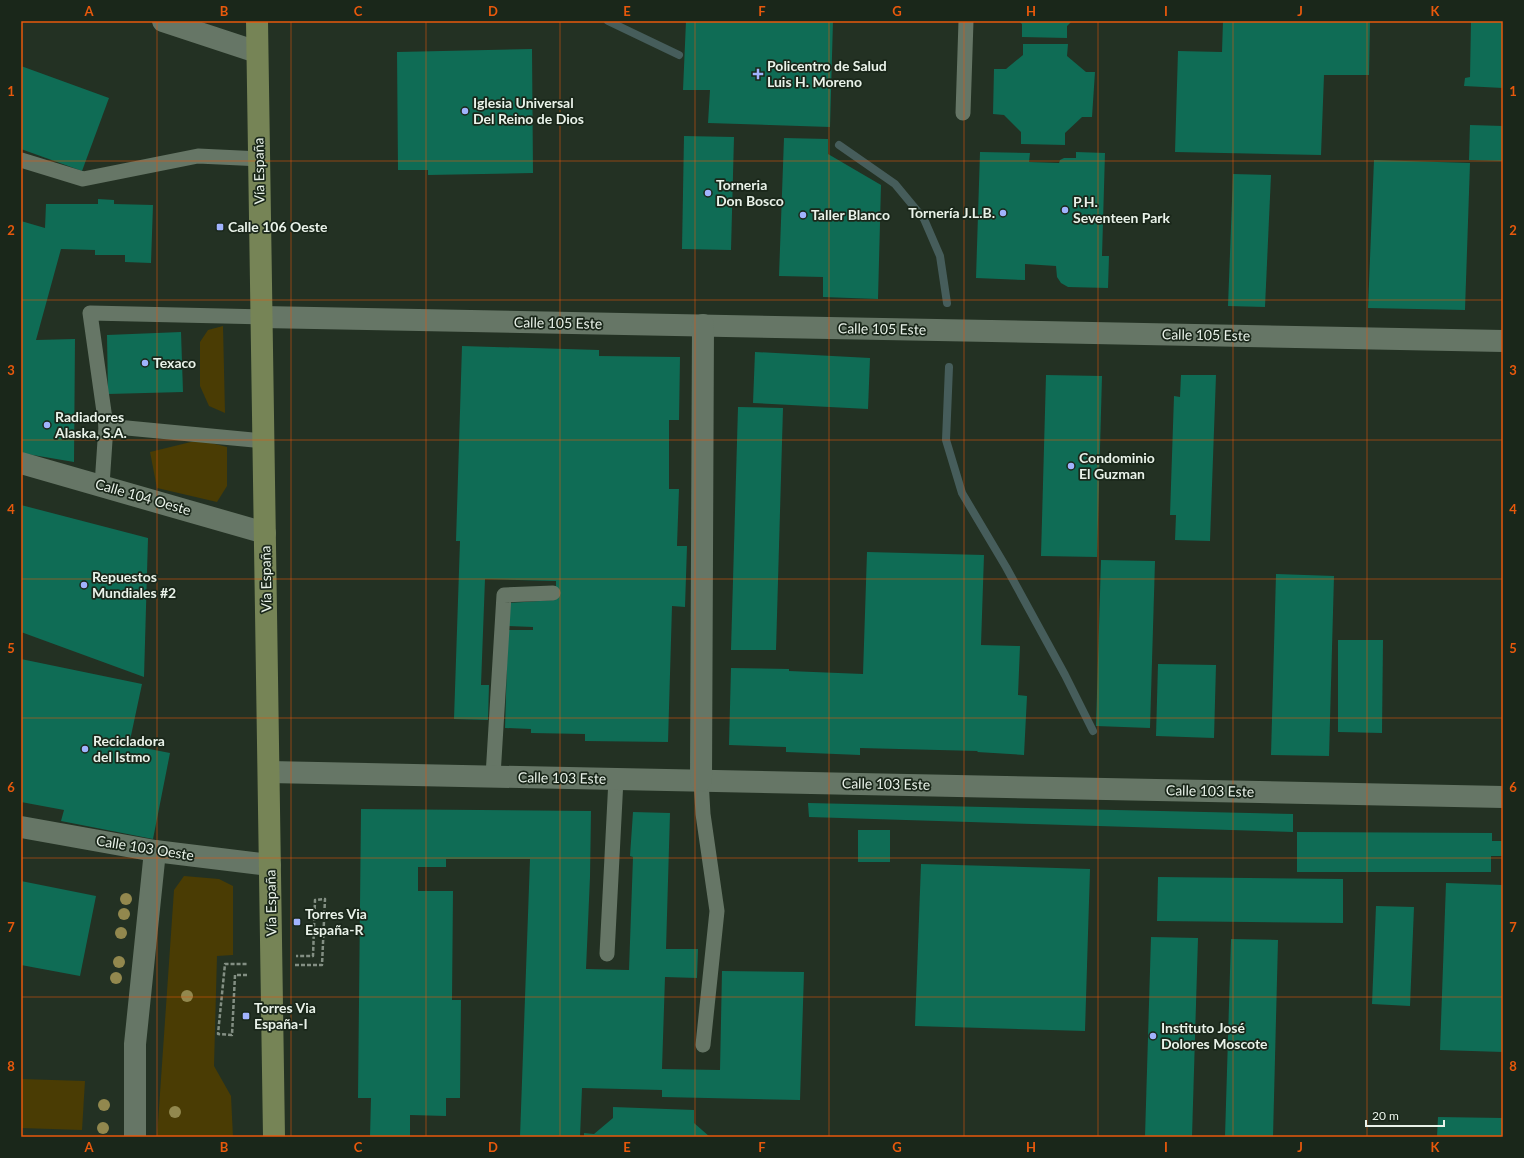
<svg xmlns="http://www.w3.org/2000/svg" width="1524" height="1158" font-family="Lato,sans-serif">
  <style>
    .green { fill: #4a3c04 }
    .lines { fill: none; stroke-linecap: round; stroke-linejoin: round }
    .stream { stroke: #465d5b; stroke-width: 8 }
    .building { fill: #0f6c55 }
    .path { stroke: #838f83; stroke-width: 2.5; stroke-dasharray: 4 2; stroke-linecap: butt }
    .service { stroke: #667666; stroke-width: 15 }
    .minor { stroke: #667666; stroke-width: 22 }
    .primary { stroke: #768456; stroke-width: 22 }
    .tree { fill: #92884e }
    .grid { fill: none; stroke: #e8590c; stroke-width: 1; stroke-opacity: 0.55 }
    .poi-dot { fill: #a1b3fd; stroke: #1a271a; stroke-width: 1.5 }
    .labels { text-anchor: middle; stroke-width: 3.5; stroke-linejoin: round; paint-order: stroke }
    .poi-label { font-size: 14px; font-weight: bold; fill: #e9f2e9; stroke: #1a271a; text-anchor: start }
    .street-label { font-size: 14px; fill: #e9f2e9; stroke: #1a271a }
    .neatline { fill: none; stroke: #e8590c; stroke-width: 1.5 }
    .grid-label { font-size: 13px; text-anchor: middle; font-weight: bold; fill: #e8590c }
  </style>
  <rect width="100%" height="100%" fill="#233123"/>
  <g class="green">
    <path d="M223 326 225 413 209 406 200 386V342L208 330Z"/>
    <path d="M199 440 227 447V486L217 502 157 488 150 452Z"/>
    <path d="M184 876 219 879 233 886V955L217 956 214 1066 231 1096 233 1137H157L174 890Z"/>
    <path d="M21 1079 85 1081 82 1130 21 1128Z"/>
  </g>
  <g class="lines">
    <g class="stream">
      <path d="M608 21 679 55"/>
      <path d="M839 145 895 184 924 219 940 256 947 303"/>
      <path d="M949 367 946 440 962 493 1006 567 1065 675 1093 731"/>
    </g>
  </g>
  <g class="building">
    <path d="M686 21H833L830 127 708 123 710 90H683Z"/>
    <path d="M1019 21H1072L1067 26V38L1022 37V24Z"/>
    <path d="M1223 21H1370L1369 75H1324L1321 155 1175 152 1178 51 1222 52Z"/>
    <path d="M1471 21H1503V88L1464 86 1465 78 1470 77Z"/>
    <path d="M1023 44H1068L1067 56 1086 72H1095L1092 117H1082L1065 133V145L1021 144V132L1004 115 993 114 994 69H1006L1023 55Z"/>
    <path d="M532 49 533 173 428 175V170H398L397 52Z"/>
    <path d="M21 66 109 98 82 171 21 149Z"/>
    <path d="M1470 125 1503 126V161L1469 160Z"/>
    <path d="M684 136 734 137 731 250 682 249Z"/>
    <path d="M784 138 828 139V154L881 185 878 299 823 297V277L779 276Z"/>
    <path d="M980 152 1030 153 1029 162 1059 163 1060 160 1064 158H1076V152L1105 153 1102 256H1109L1108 288 1068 287 1061 283 1057 277 1056 266 1025 264V280L976 278Z"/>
    <path d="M1374 160 1470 163 1465 310 1368 308Z"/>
    <path d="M1233 174 1271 175 1265 307 1228 306Z"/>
    <path d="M98 199 114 200V204L153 205 151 263 125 262V255H95V250L61 249 36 340 75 339 74 462 21 453V221L45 228 46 204H98Z"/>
    <path d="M181 332 183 392 108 394 107 335Z"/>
    <path d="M462 346 599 350V356L680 357 679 420H669V489H679L677 546H687L685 607 672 606 668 742 585 741V734L531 733V729L505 728 508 630H533V627L508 626V603L556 600V581L485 579 481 685H489L488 720 454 719 460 541H456Z"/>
    <path d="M755 352 870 358 868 409 753 403Z"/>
    <path d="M1046 375 1102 376 1097 557 1041 556Z"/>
    <path d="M1181 375H1216L1210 541 1175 540 1176 515H1170L1174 396 1180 397Z"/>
    <path d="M738 407 783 408 776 650H731Z"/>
    <path d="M21 505 148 538 144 677 21 632Z"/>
    <path d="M867 552 984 555 981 645 1020 646 1018 695 1027 696 1024 755 977 752 978 751 860 748V755L786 752V747L729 745 731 668 789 669V671L863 674Z"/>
    <path d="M1101 560 1155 561 1150 728 1096 726Z"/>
    <path d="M1276 574 1334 576 1329 756 1271 755Z"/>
    <path d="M1338 640H1383L1382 733 1338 732Z"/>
    <path d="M21 659 142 684 129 745 170 753 153 839 61 821 64 810 21 802Z"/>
    <path d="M1158 664 1216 665 1214 738 1156 736Z"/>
    <path d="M808 803 1293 814V832L809 817Z"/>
    <path d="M361 809 591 811 590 877 586 969 629 970 633 857 630 856 633 812 670 813 666 949H698L697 978 665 977 662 1069 720 1070 722 971 804 972 800 1100 662 1097V1090L582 1088 580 1137H520L530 859H446V867H418V891H453L452 1000H461L460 1098H446V1116L410 1115V1137H370L371 1098H358Z"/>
    <rect x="858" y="830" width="32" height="32"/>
    <path d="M1297 832 1492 833V841H1503V856H1491V872H1297Z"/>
    <path d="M921 864 1090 869 1085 1031 915 1026Z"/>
    <path d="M1158 877 1343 879V923L1157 921Z"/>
    <path d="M21 881 96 896 80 976 21 965Z"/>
    <path d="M1446 883 1503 885V1052L1440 1050Z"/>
    <path d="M1376 906 1414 907 1410 1006 1372 1004Z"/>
    <path d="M1151 937 1198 938 1192 1137H1145Z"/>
    <path d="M1231 939 1278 940 1273 1137H1225Z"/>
    <path d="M613 1107 694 1110V1123L710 1137H584V1133L594 1134 613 1118Z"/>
    <path d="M1438 1117 1503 1118V1137H1437Z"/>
  </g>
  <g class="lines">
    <g class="path">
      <path d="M295 965H322L325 899 315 900 313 956H296"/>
      <path d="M247 975H235L232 1035 218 1034 225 964H248"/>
    </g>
    <g class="service">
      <path d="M963 113 966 21"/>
      <path d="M21 160 83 179 198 156 259 159"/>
      <path d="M262 317 90 313 106 426 264 441"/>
      <path d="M102 485 106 426"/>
      <path d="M493 776 504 595 553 593"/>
      <path d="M701 780 703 814 717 911 703 1045"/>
      <path d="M607 954 616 779"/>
    </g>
    <g class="minor">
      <path d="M163 21 257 52"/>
      <path d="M262 317 1503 341"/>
      <path d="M21 463 265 533"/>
      <path d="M269 772 1503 797"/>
      <path d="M701 780 703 325"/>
      <path d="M21 827 155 851 270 865"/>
      <path d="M135 1137V1044L155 851"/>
    </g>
    <path class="primary" d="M257 21 274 1137"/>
  </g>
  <g class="tree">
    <circle cx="126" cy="899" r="6"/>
    <circle cx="124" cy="914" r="6"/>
    <circle cx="121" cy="933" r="6"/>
    <circle cx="119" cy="962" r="6"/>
    <circle cx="116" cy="978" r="6"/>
    <circle cx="187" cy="996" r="6"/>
    <circle cx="104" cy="1105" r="6"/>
    <circle cx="175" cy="1112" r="6"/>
    <circle cx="103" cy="1128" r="6"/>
  </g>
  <path class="grid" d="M157 21V1137M291 21V1137M426 21V1137M560 21V1137M695 21V1137M829 21V1137M964 21V1137M1098 21V1137M1233 21V1137M1367 21V1137M21 161H1503M21 300H1503M21 440H1503M21 579H1503M21 718H1503M21 858H1503M21 997H1503"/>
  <g class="poi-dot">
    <path d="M756 68h4v4h4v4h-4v4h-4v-4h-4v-4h4z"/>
    <circle cx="465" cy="111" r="4"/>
    <circle cx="708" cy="193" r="4"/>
    <circle cx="1065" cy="210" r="4"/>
    <circle cx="1003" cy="213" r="4"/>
    <circle cx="803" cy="215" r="4"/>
    <rect x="216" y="223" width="8" height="8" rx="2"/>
    <circle cx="145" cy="363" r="4"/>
    <circle cx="47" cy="425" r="4"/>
    <circle cx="1071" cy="466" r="4"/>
    <circle cx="84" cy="585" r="4"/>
    <circle cx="85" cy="749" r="4"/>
    <rect x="293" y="918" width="8" height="8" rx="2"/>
    <rect x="242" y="1012" width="8" height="8" rx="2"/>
    <circle cx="1153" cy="1036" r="4"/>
  </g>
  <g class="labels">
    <g class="poi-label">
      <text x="767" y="71">Policentro de Salud<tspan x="767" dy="16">Luis H. Moreno</tspan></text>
      <text x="473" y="108">Iglesia Universal<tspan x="473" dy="16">Del Reino de Dios</tspan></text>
      <text x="716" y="190">Torneria<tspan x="716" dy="16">Don Bosco</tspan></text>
      <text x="1073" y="207">P.H.<tspan x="1073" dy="16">Seventeen Park</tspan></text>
      <text x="995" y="218" text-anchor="end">Tornería J.L.B.</text>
      <text x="811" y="220">Taller Blanco</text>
      <text x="228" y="232">Calle 106 Oeste</text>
      <text x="153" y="368">Texaco</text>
      <text x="55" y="422">Radiadores<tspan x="55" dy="16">Alaska, S.A.</tspan></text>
      <text x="1079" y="463">Condominio<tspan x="1079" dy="16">El Guzman</tspan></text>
      <text x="92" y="582">Repuestos<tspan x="92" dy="16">Mundiales #2</tspan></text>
      <text x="93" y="746">Recicladora<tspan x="93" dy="16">del Istmo</tspan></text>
      <text x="305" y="919">Torres Via<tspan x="305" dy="16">España-R</tspan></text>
      <text x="254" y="1013">Torres Via<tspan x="254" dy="16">España-I</tspan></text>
      <text x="1161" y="1033">Instituto José<tspan x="1161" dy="16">Dolores Moscote</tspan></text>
    </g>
    <g class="street-label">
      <text transform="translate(259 171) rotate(-91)" y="5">Vía España</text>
      <text transform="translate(558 323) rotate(1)" y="5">Calle 105 Este</text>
      <text transform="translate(882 329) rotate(1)" y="5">Calle 105 Este</text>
      <text transform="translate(1206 335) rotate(1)" y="5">Calle 105 Este</text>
      <text transform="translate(143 497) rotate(16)" y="5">Calle 104 Oeste</text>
      <text transform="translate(266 579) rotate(-91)" y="5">Vía España</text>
      <text transform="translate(562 778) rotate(1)" y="5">Calle 103 Este</text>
      <text transform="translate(886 784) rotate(1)" y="5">Calle 103 Este</text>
      <text transform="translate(1210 791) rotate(1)" y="5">Calle 103 Este</text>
      <text transform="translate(145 848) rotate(9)" y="5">Calle 103 Oeste</text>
      <text transform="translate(271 903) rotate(-91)" y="5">Vía España</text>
    </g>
  </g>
  <rect width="1524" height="1158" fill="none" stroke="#1a271a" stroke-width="44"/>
  <path d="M1366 1120v6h78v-6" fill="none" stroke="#e9f2e9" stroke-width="2"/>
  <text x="1372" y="1120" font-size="12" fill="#e9f2e9" stroke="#1a271a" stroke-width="3" paint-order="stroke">20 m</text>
  <rect x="22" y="22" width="1480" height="1114" class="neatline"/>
  <g class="grid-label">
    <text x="89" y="16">A</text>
    <text x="224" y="16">B</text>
    <text x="358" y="16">C</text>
    <text x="493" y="16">D</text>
    <text x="627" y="16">E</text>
    <text x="762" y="16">F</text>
    <text x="897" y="16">G</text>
    <text x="1031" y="16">H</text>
    <text x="1166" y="16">I</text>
    <text x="1300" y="16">J</text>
    <text x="1435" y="16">K</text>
    <text x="11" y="96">1</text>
    <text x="1513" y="96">1</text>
    <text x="11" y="235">2</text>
    <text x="1513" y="235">2</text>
    <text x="11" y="375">3</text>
    <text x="1513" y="375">3</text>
    <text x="11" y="514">4</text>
    <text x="1513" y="514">4</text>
    <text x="11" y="653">5</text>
    <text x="1513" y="653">5</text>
    <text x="11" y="792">6</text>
    <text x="1513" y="792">6</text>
    <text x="11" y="932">7</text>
    <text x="1513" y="932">7</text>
    <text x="11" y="1071">8</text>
    <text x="1513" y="1071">8</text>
    <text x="89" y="1152">A</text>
    <text x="224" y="1152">B</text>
    <text x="358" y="1152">C</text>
    <text x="493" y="1152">D</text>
    <text x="627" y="1152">E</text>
    <text x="762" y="1152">F</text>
    <text x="897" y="1152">G</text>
    <text x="1031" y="1152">H</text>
    <text x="1166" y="1152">I</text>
    <text x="1300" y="1152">J</text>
    <text x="1435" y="1152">K</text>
  </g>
</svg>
